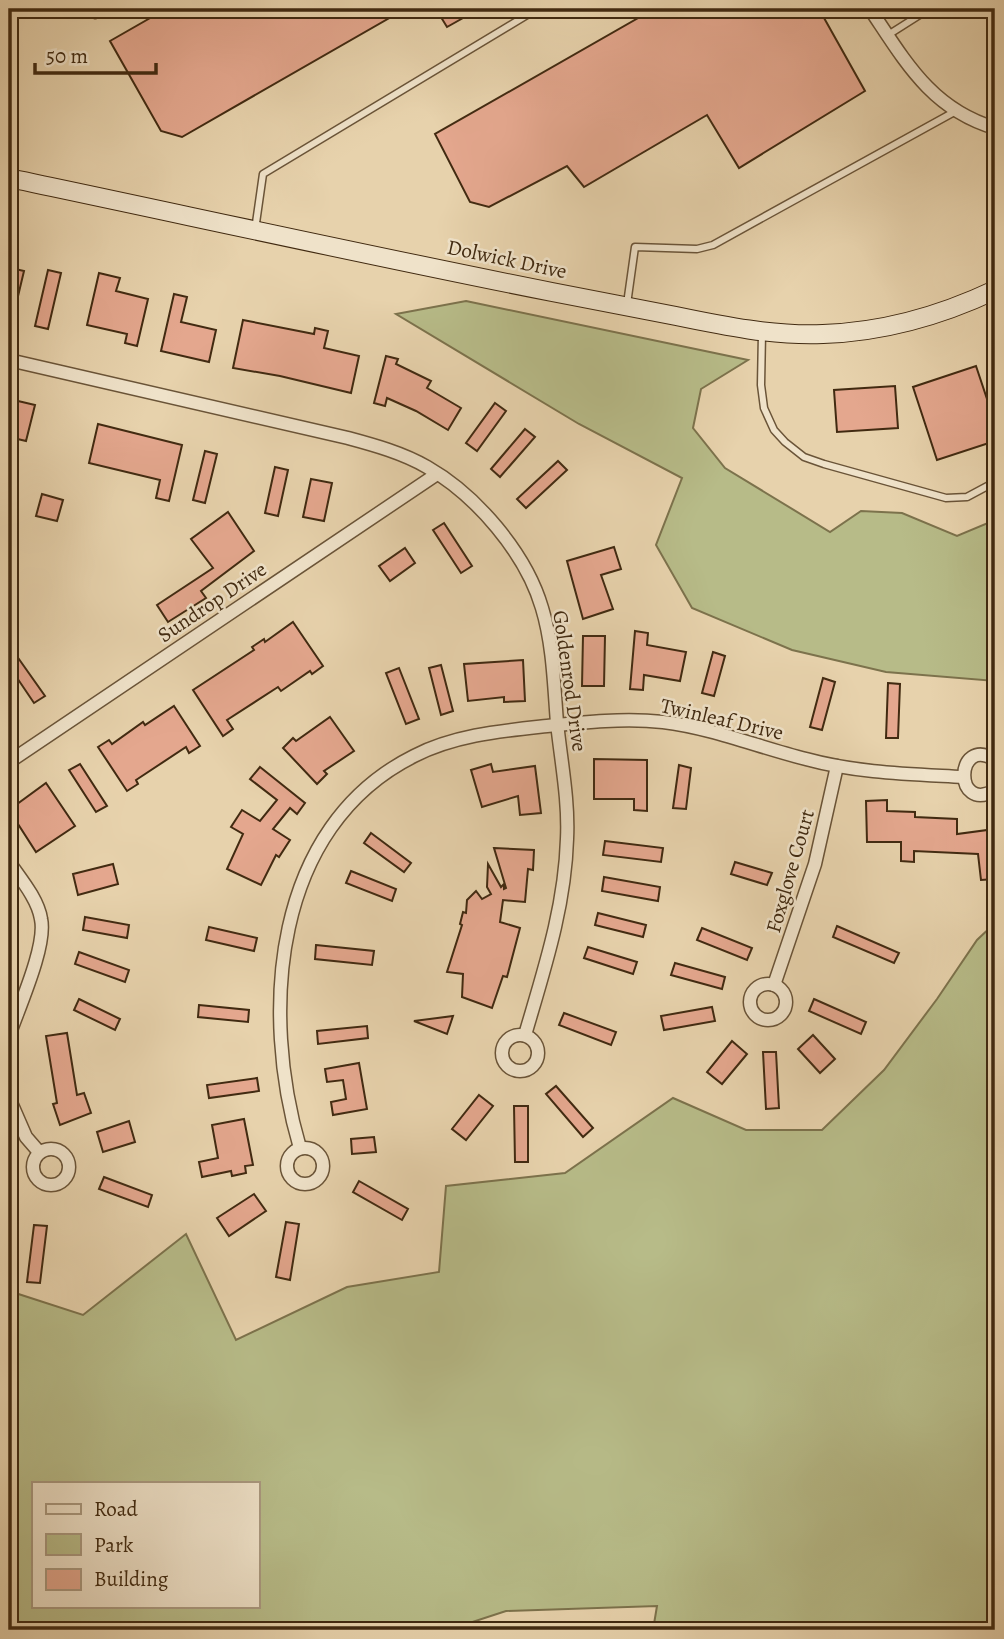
<svg xmlns="http://www.w3.org/2000/svg" width="1004" height="1639" font-family="Alegreya,serif">
  <style>
    .green { fill: #b7bb88; stroke: #7c724c; stroke-width: 2; fill-rule: evenodd }
    .building { fill: #e4a78e; stroke: #412a11; stroke-width: 2 }
    .lines { fill: none; stroke-linecap: round; stroke-linejoin: round }
    .lane-casing { stroke: #6a5438; stroke-width: 9 }
    .street-casing { stroke: #6a5438; stroke-width: 15 }
    .secondary-casing { stroke: #412a11; stroke-width: 20 }
    .lane { stroke: #efe2c9; stroke-width: 6 }
    .street { stroke: #efe2c9; stroke-width: 12 }
    .secondary { stroke: #efe2c9; stroke-width: 18 }
    .labels { text-anchor: middle; stroke-width: 5; stroke-linejoin: round; paint-order: stroke }
    .street-label { font-size: 21px; fill: #412a11; stroke: #efe2c9 }
  </style>
  <rect width="100%" height="100%" fill="#e7d2ac"/>
  <filter id="stains"><feTurbulence type="fractalNoise" baseFrequency=".00286" numOctaves="4"/><feColorMatrix values="0 0 0 0 .2 0 0 0 0 .09 0 0 0 0 .02 0 0 0 .5 -.17"/></filter>
  <radialGradient id="worn" r=".72"><stop offset=".6" stop-color="#630" stop-opacity="0"/><stop offset="1" stop-color="#630" stop-opacity=".3"/></radialGradient>
  <g class="green">
    <path d="M466 301 748 360 701 389 693 428 725 468 830 532 861 511 902 513 957 536 995 520V681L886 672 792 650 692 608 656 545 682 478 579 424 396 314Z"/>
    <path d="M995 923V1630H653L657 1606 506 1611 448 1630H9V1291L83 1315 186 1234 236 1340 347 1287 439 1272 446 1186 565 1173 673 1098 746 1130H822L884 1070 937 999 977 940ZM33 1483H257V1606H33Z"/>
  </g>
  <g class="building">
    <path d="M166 9H405L182 137 161 131 110 41Z"/>
    <path d="M436 9H479L447 27Z"/>
    <path d="M654 9H819L865 91 739 168 707 115 584 187 567 166 489 207 470 202 435 134Z"/>
    <path d="M11 268 24 271 14 313 9 312Z"/>
    <path d="M48 270 61 273 48 329 35 326Z"/>
    <path d="M99 273 120 278 116 291 148 299 137 346 125 343 127 334 87 325Z"/>
    <path d="M174 294 187 297 181 322 216 330 209 362 161 351Z"/>
    <path d="M243 320 314 334 315 328 328 331 324 348 359 356 351 393 280 376 233 368Z"/>
    <path d="M386 356 398 359 396 364 431 381 427 388 461 408 448 430 416 411 387 398 385 406 374 403Z"/>
    <path d="M976 366 995 423V441L937 460 913 387Z"/>
    <path d="M895 386 898 428 837 432 834 390Z"/>
    <path d="M18 401 35 405 26 441 9 437Z"/>
    <path d="M495 403 506 411 477 451 466 443Z"/>
    <path d="M98 424 182 445 169 501 156 498 160 480 89 463Z"/>
    <path d="M525 429 535 437 500 477 491 469Z"/>
    <path d="M205 451 217 454 205 503 193 500Z"/>
    <path d="M558 461 567 470 526 508 517 499Z"/>
    <path d="M275 467 288 470 278 516 265 513Z"/>
    <path d="M311 479 332 483 324 521 303 517Z"/>
    <path d="M42 494 63 500 57 521 36 516Z"/>
    <path d="M228 512 254 551 201 591 206 598 168 622 157 605 213 568 191 539Z"/>
    <path d="M444 523 472 566 461 573 433 530Z"/>
    <path d="M614 547 621 569 601 575 613 609 583 619 567 561Z"/>
    <path d="M405 548 415 563 390 581 379 566Z"/>
    <path d="M293 622 323 666 312 674 310 671 281 691 278 687 227 720 233 729 223 736 193 690 254 650 252 647 264 639 265 642Z"/>
    <path d="M635 631 648 633 647 645 686 652 680 681 644 675 643 690 630 689Z"/>
    <path d="M583 636H605L604 686H582Z"/>
    <path d="M9 645 45 696 34 703 9 666Z"/>
    <path d="M713 652 725 656 714 696 702 693Z"/>
    <path d="M523 660 525 701 504 702V697L468 701 464 664Z"/>
    <path d="M441 665 453 711 441 715 429 668Z"/>
    <path d="M399 668 419 719 406 724 386 673Z"/>
    <path d="M823 678 835 682 822 730 810 727Z"/>
    <path d="M888 683 900 684 898 738H886Z"/>
    <path d="M174 706 200 746 189 753 186 747 136 780 138 784 127 791 98 747 109 740 112 744 143 722 145 725Z"/>
    <path d="M330 717 354 751 324 771 327 774 317 784 283 748 293 738 296 741Z"/>
    <path d="M594 759 647 760V811L634 810V799H594Z"/>
    <path d="M80 764 107 806 96 812 69 770Z"/>
    <path d="M491 764 493 772 535 766 541 813 520 815 518 796 482 807 471 770Z"/>
    <path d="M679 765 691 768 686 809 673 808Z"/>
    <path d="M260 767 305 803 297 814 290 808 273 829 290 840 279 857 276 855 261 885 227 869 243 834 231 827 242 810 260 821 277 800 250 779Z"/>
    <path d="M46 783 75 826 36 852 9 810Z"/>
    <path d="M887 800V811L915 812V817L957 819V834L995 829V879L981 880 978 854 914 851V862L901 861V842H867L866 801Z"/>
    <path d="M371 833 411 863 404 872 364 843Z"/>
    <path d="M605 841 663 848 661 862 603 855Z"/>
    <path d="M494 848 534 850 533 870 528 869 525 902 503 900 500 922 520 928 507 977 503 976 492 1008 462 997 463 974 447 972 462 925 460 924 463 912 466 913 467 900 476 891 482 899 491 894 487 887 488 864 501 887 504 884V889L506 888Z"/>
    <path d="M735 862 772 873 767 885 731 874Z"/>
    <path d="M113 864 118 884 78 895 73 874Z"/>
    <path d="M351 871 396 889 392 901 346 883Z"/>
    <path d="M604 877 660 887 658 901 602 891Z"/>
    <path d="M598 913 646 925 643 937 595 925Z"/>
    <path d="M85 917 129 925 127 938 83 930Z"/>
    <path d="M837 926 899 953 894 963 833 937Z"/>
    <path d="M209 927 257 938 254 951 206 940Z"/>
    <path d="M702 928 752 948 747 960 697 940Z"/>
    <path d="M316 945 374 951 372 965 315 959Z"/>
    <path d="M588 947 637 962 633 974 584 958Z"/>
    <path d="M79 952 129 970 125 982 75 964Z"/>
    <path d="M675 963 725 977 722 989 671 975Z"/>
    <path d="M79 999 120 1019 115 1030 74 1010Z"/>
    <path d="M814 999 866 1022 861 1034 809 1011Z"/>
    <path d="M199 1005 249 1010 248 1022 198 1017Z"/>
    <path d="M712 1007 715 1021 664 1030 661 1016Z"/>
    <path d="M564 1013 616 1032 611 1045 559 1025Z"/>
    <path d="M453 1016 447 1034 414 1021Z"/>
    <path d="M367 1026 368 1038 318 1044 317 1031Z"/>
    <path d="M67 1033 77 1095 84 1093 91 1113 60 1125 53 1104 57 1103 46 1036Z"/>
    <path d="M813 1035 835 1059 820 1073 798 1049Z"/>
    <path d="M732 1041 747 1054 722 1084 707 1072Z"/>
    <path d="M763 1052H776L779 1108 766 1109Z"/>
    <path d="M359 1063 367 1109 333 1115 331 1102 346 1099 343 1080 327 1082 325 1069Z"/>
    <path d="M257 1078 259 1091 209 1098 207 1085Z"/>
    <path d="M556 1086 593 1128 583 1137 546 1094Z"/>
    <path d="M479 1095 493 1106 466 1140 452 1129Z"/>
    <path d="M514 1106H528V1162H515Z"/>
    <path d="M244 1119 253 1165 245 1166 246 1173 232 1176 231 1171 202 1177 199 1162 218 1158 212 1125Z"/>
    <path d="M129 1121 135 1142 103 1152 97 1132Z"/>
    <path d="M374 1137 376 1152 352 1154 351 1139Z"/>
    <path d="M104 1177 152 1195 148 1207 99 1189Z"/>
    <path d="M359 1181 408 1209 402 1220 353 1192Z"/>
    <path d="M254 1194 266 1211 229 1236 217 1218Z"/>
    <path d="M286 1222 299 1224 290 1280 276 1277Z"/>
    <path d="M34 1225 47 1226 40 1283 27 1282Z"/>
  </g>
  <g class="lines">
    <g class="lane-casing">
      <g id="lane">
        <path d="M95 15 106 9"/>
        <path d="M888 35 929 9"/>
        <path d="M255 230 263 174 537 9"/>
        <path d="M627 304 635 247 697 249 713 245 956 111"/>
        <path d="M762 333 761 385 764 408 774 430 785 442 804 457 824 464 946 498 967 497 995 482"/>
      </g>
    </g>
    <g class="street-casing">
      <g id="street">
        <path d="M870 9C905 61 931 109 995 128"/>
        <path d="M9 360 348 438C374 445 403 453 427 467 476 495 526 553 542 608 553 644 554 685 557 723 561 761 569 801 567 839 565 907 544 970 525 1035"/>
        <path d="M995 760C955 734 953 815 995 790"/>
        <path d="M9 762 437 474"/>
        <path d="M9 862C20 878 38 899 41 919 47 946 18 1009 9 1036"/>
        <circle cx="768" cy="1002" r="18"/>
        <path d="M774 985 815 864 837 766"/>
        <circle cx="520" cy="1053" r="18"/>
        <path d="M9 1098 26 1137 39 1152"/>
        <circle cx="305" cy="1166" r="18"/>
        <path d="M300 1148C260 1012 272 827 414 756 455 735 501 731 547 726 585 722 625 718 663 722 712 728 758 747 806 759 857 773 910 774 963 777"/>
        <circle cx="51" cy="1167" r="18"/>
      </g>
    </g>
    <g class="secondary-casing">
      <path id="secondary" d="M9 178C190 216 370 256 552 292 593 300 635 308 676 316 724 326 773 336 823 334 884 332 940 316 995 290"/>
    </g>
    <use href="#lane" class="lane"/>
    <use href="#street" class="street"/>
    <use href="#secondary" class="secondary"/>
  </g>
  <g class="labels">
    <g class="street-label">
      <text transform="translate(507 259) rotate(12)" y="7">Dolwick Drive</text>
      <text transform="translate(212 602) rotate(-34)" y="7">Sundrop Drive</text>
      <text transform="translate(570 681) rotate(82)" y="7">Goldenrod Drive</text>
      <text transform="translate(722 719) rotate(13)" y="7">Twinleaf Drive</text>
      <text transform="translate(790 871) rotate(-74)" y="7">Foxglove Court</text>
    </g>
  </g>
  <rect width="1004" height="1639" fill="none" stroke="#e7d2ac" stroke-width="35"/>
  <rect x="10" y="10" width="983" height="1618" fill="none" stroke="#412a11" stroke-width="3.5"/>
  <rect x="18" y="18" width="969" height="1604" fill="none" stroke="#412a11" stroke-width="2"/>
  <rect x="32" y="1482" width="228" height="126" fill="#efe2c9" stroke="#a9987f" stroke-width="2"/>
  <rect x="46" y="1504" width="35" height="10" fill="#efe2c9" stroke="#a9987f" stroke-width="2"/>
  <text x="94" y="1516" font-size="21" fill="#412a11">Road</text>
  <rect x="46" y="1534" width="35" height="21" fill="#b7bb88" stroke="#a9987f" stroke-width="2"/>
  <text x="94" y="1552" font-size="21" fill="#412a11">Park</text>
  <rect x="46" y="1569" width="35" height="21" fill="#e4a78e" stroke="#a9987f" stroke-width="2"/>
  <text x="94" y="1586" font-size="21" fill="#412a11">Building</text>
  <path d="M35 63v10h121v-10" fill="none" stroke="#412a11" stroke-width="3.5"/>
  <text x="46" y="63" font-size="21" fill="#412a11" stroke="#efe2c9" stroke-width="5" paint-order="stroke">50 m</text>
  <rect width="100%" height="100%" filter="url(#stains)"/>
  <rect width="100%" height="100%" fill="url(#worn)"/>
</svg>
